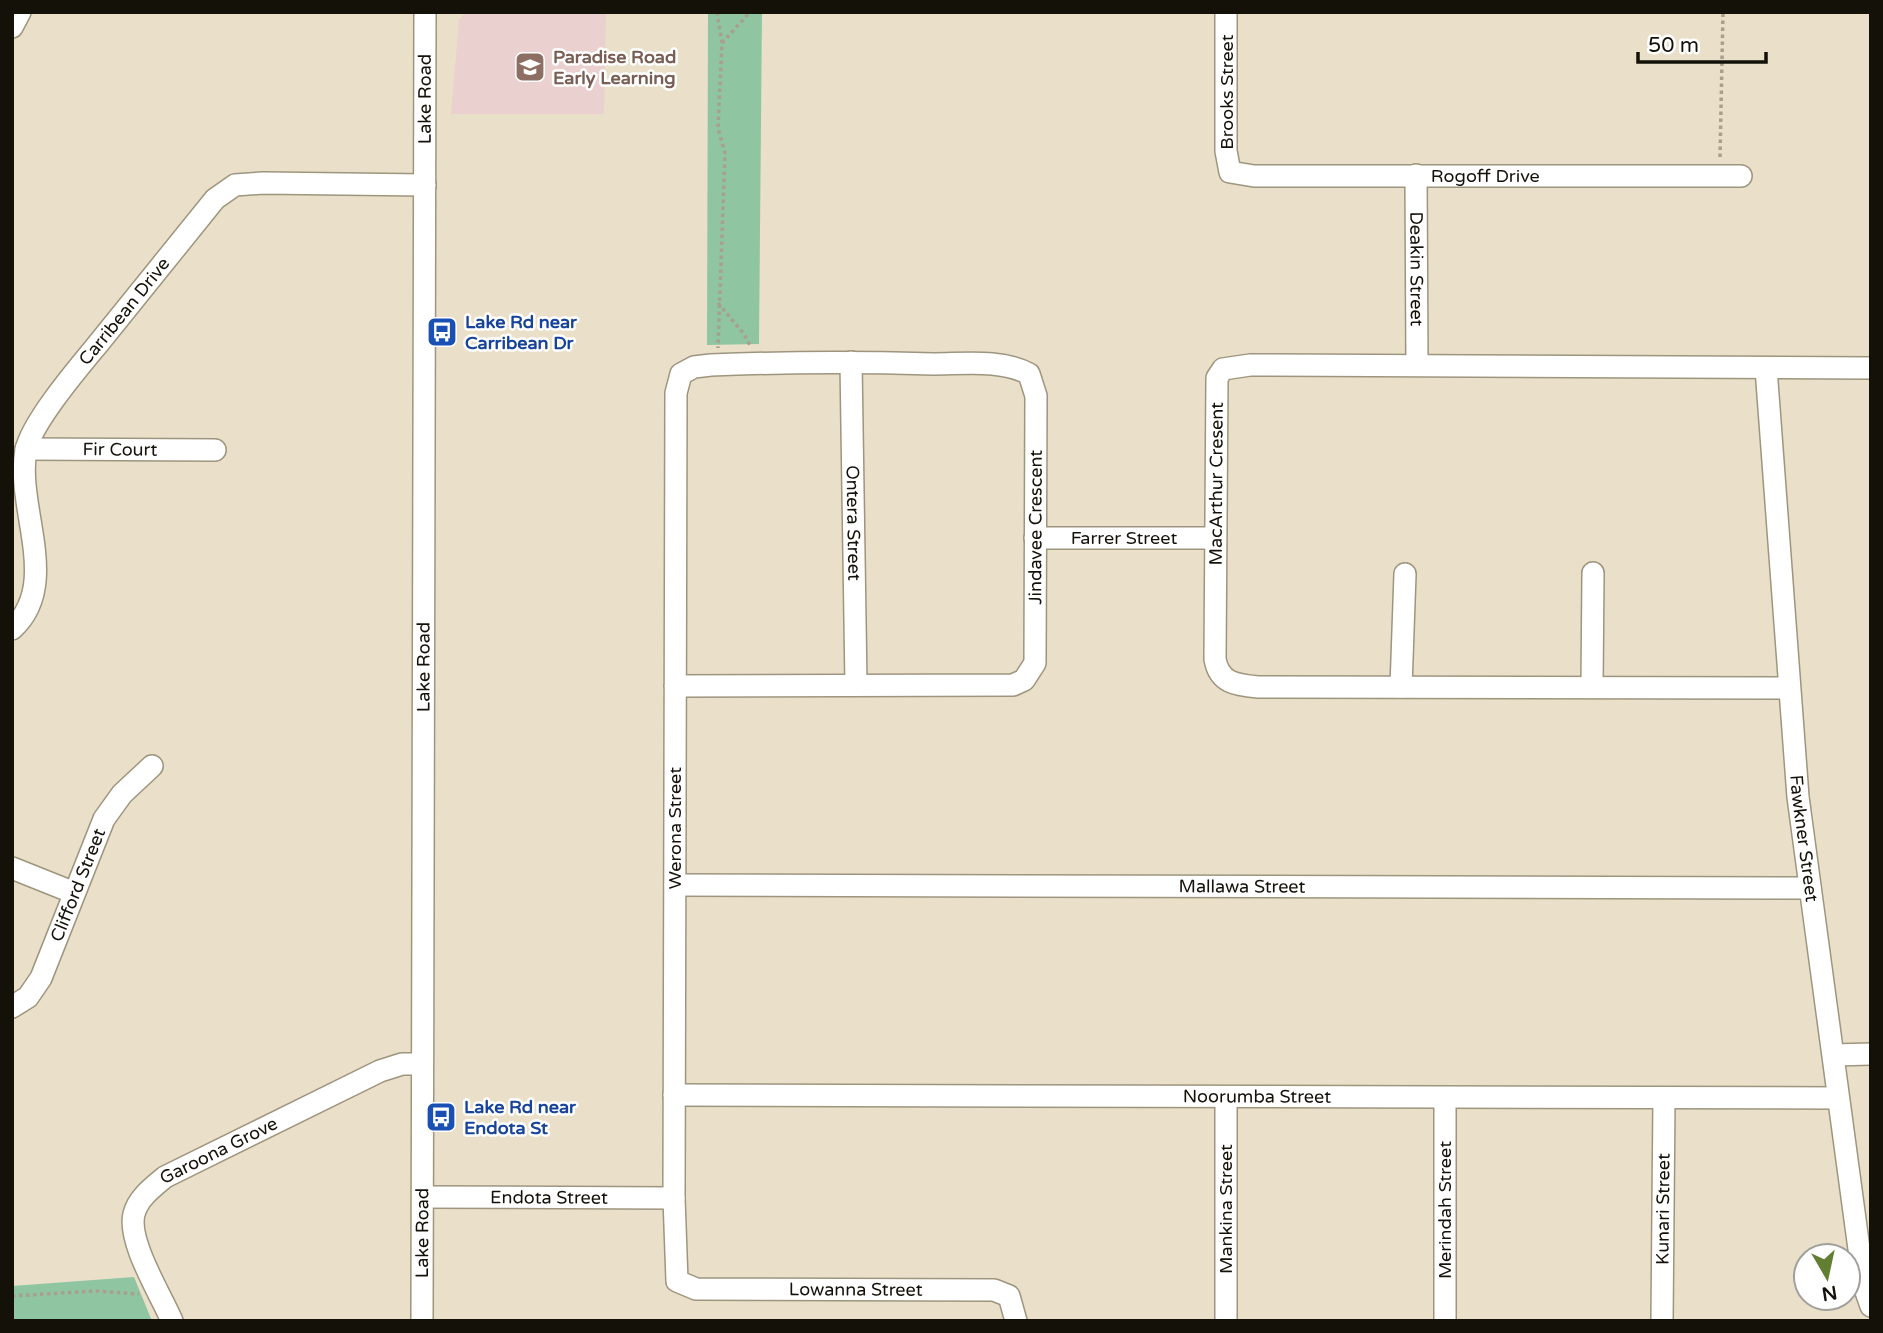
<svg xmlns="http://www.w3.org/2000/svg" width="1883" height="1333" font-family="'Varela Round',sans-serif">
  <style>
    .commercial { fill: #ead0ce }
    .green { fill: #8fc5a1 }
    .lines { fill: none; stroke-linecap: round; stroke-linejoin: round }
    .minor-casing { stroke: #9e957f; stroke-width: 24 }
    .path { stroke: #a8a08e; stroke-width: 3.5; stroke-dasharray: 3.5 3.5; stroke-linecap: butt }
    .minor { stroke: #fff; stroke-width: 21 }
    .labels { text-anchor: middle; stroke-width: 5; stroke-linejoin: round; paint-order: stroke }
    .education-label { font-size: 18px; font-weight: bold; fill: #785e54; stroke: #fff; text-anchor: start }
    .street-label { font-size: 18px; fill: #141109; stroke: #fff }
    .transit-label { font-size: 18px; font-weight: bold; fill: #164399; stroke: #fff; text-anchor: start }
  </style>
  <rect width="100%" height="100%" fill="#eae0c9"/>
  <path class="commercial" d="M606 12 604 114H451L459 20 465 13Z"/>
  <g class="green">
    <path d="M708 12H762L759 344 707 345Z"/>
    <path d="M134 1277 152 1321H12V1286Z"/>
  </g>
  <g class="lines">
    <g class="minor-casing">
      <g id="minor">
        <path id="s1" d="M1226 12V151L1230 172 1254 176H1741"/>
        <path d="M12 27 20 12"/>
        <path id="s2" d="M1416 175 1417 365"/>
        <path id="s3" d="M851 362 856 685"/>
        <path id="s4" d="M1766 368 1798 797 1864 1286 1871 1306"/>
        <path id="s5" d="M26 449 215 450"/>
        <path id="s6" d="M1035 538H1215"/>
        <path id="s7" d="M12 629C62 584 15 507 26 450 32 422 79 367 98 344 137 296 176 247 215 199L235 185 263 183 425 185"/>
        <path id="s8" d="M675 686 1013 685 1024 680 1035 663 1036 396 1029 374C1002 359 964 364 934 364 859 362 785 362 711 365L694 367 681 374 676 393 674 1198 677 1281 696 1289 994 1290 1009 1296 1016 1321"/>
        <path d="M1592 686 1593 573"/>
        <path d="M1401 687 1405 574"/>
        <path id="s9" d="M1787 688 1258 687C1236 685 1219 683 1215 659L1217 378 1223 369 1250 365 1871 368"/>
        <path d="M12 868 72 892"/>
        <path id="s10" d="M675 885 1810 888"/>
        <path id="s11" d="M12 1007 28 997 41 978 104 819 122 794 152 766"/>
        <path d="M1834 1055 1871 1054"/>
        <path id="s12" d="M674 1095 1838 1098"/>
        <path id="s13" d="M423 1197 674 1198"/>
        <path id="s14" d="M172 1321C161 1295 127 1241 134 1214 138 1198 153 1187 165 1177L380 1071 402 1064H421"/>
        <path id="s15" d="M422 1321 425 12"/>
        <path d="M1226 1321V1098"/>
        <path d="M1445 1321V1099"/>
        <path id="s16" d="M1662 1321 1664 1098"/>
      </g>
    </g>
    <g class="path">
      <path d="M717 12 722 43 718 128 725 153 718 348"/>
      <path d="M722 43 750 12"/>
      <path d="M1720 157 1723 12"/>
      <path d="M718 303 744 334 751 347"/>
      <path d="M12 1296 95 1291 139 1294"/>
    </g>
    <use href="#minor" class="minor"/>
  </g>
  <defs>
    <g id="school-square" transform="scale(1.575)"><rect x="-9" y="-9" width="18" height="18" rx="4" fill="#8d6e63" stroke="#fff"/><path d="M0-5L7-2L0 1L-7-2ZM-4 1L0 2.5L4 1V4Q0 6-4 4Z" fill="#fff"/></g>
    <g id="bus-square" transform="scale(1.575)"><rect x="-9" y="-9" width="18" height="18" rx="4" fill="#1a4fb4" stroke="#fff"/><path d="M-5-6H5V4H4V6H2V4H-2V6H-4V4H-5ZM-3.5-4V0h7V-4ZM-3.5 1.2v1.5H-2V1.2ZM2 1.2v1.5H3.5V1.2Z" fill="#fff"/></g>
  </defs>
  <g fill-rule="evenodd">
    <use href="#school-square" x="530" y="67"/>
    <use href="#bus-square" x="442" y="332"/>
    <use href="#bus-square" x="441" y="1117"/>
  </g>
  <g class="labels">
    <g class="education-label">
      <text x="553" y="63">Paradise Road<tspan x="553" dy="21">Early Learning</tspan></text>
    </g>
    <g class="street-label">
      <text transform="translate(1227 92) rotate(-90)" y="6">Brooks Street</text>
      <text dy="6" stroke="none"><textPath href="#s15" startOffset="1222">Lake Road</textPath></text>
      <text dy="6" stroke="none"><textPath href="#s1" startOffset="416">Rogoff Drive</textPath></text>
      <text dy="6" stroke="none"><textPath href="#s2" startOffset="94">Deakin Street</textPath></text>
      <text dy="6" stroke="none"><textPath href="#s7" startOffset="357">Carribean Drive</textPath></text>
      <text dy="6" stroke="none"><textPath href="#s5" startOffset="94">Fir Court</textPath></text>
      <text dy="6" stroke="none"><textPath href="#s9" startOffset="761">MacArthur Cresent</textPath></text>
      <text dy="6" stroke="none"><textPath href="#s3" startOffset="161">Ontera Street</textPath></text>
      <text dy="6" stroke="none"><textPath href="#s8" startOffset="506">Jindavee Crescent</textPath></text>
      <text dy="6" stroke="none"><textPath href="#s6" startOffset="89">Farrer Street</textPath></text>
      <text dy="6" stroke="none"><textPath href="#s15" startOffset="654">Lake Road</textPath></text>
      <text transform="translate(675 828) rotate(-90)" y="6">Werona Street</text>
      <text dy="6" stroke="none"><textPath href="#s4" startOffset="472">Fawkner Street</textPath></text>
      <text dy="6" stroke="none"><textPath href="#s11" startOffset="142">Clifford Street</textPath></text>
      <text dy="6" stroke="none"><textPath href="#s10" startOffset="567">Mallawa Street</textPath></text>
      <text dy="6" stroke="none"><textPath href="#s12" startOffset="583">Noorumba Street</textPath></text>
      <text dy="6" stroke="none"><textPath href="#s14" startOffset="224">Garoona Grove</textPath></text>
      <text dy="6" stroke="none"><textPath href="#s13" startOffset="126">Endota Street</textPath></text>
      <text transform="translate(1226 1209) rotate(-90)" y="6">Mankina Street</text>
      <text transform="translate(1445 1210) rotate(-90)" y="6">Merindah Street</text>
      <text dy="6" stroke="none"><textPath href="#s16" startOffset="112">Kunari Street</textPath></text>
      <text dy="6" stroke="none"><textPath href="#s15" startOffset="88">Lake Road</textPath></text>
      <text dy="6" stroke="none"><textPath href="#s8" startOffset="2100">Lowanna Street</textPath></text>
    </g>
    <g class="transit-label">
      <text x="465" y="328">Lake Rd near<tspan x="465" dy="21">Carribean Dr</tspan></text>
      <text x="464" y="1113">Lake Rd near<tspan x="464" dy="21">Endota St</tspan></text>
    </g>
  </g>
  <rect width="1883" height="1333" fill="none" stroke="#141109" stroke-width="28"/>
  <g transform="translate(1827 1277) rotate(171)"><circle r="33" fill="#ffffff" stroke="#a1a09d" stroke-width="2"/>
  <path d="M0-5L12 26L0 18L-12 26Z" fill="#617e32"/>
  <text y="-10" font-size="19" font-weight="bold" text-anchor="middle" fill="#141109">N</text>
  </g>
  <path d="M1638 52v10h128v-10" fill="none" stroke="#141109" stroke-width="3.5"/>
  <text x="1648" y="52" font-size="21" fill="#141109" stroke="#ffffff" stroke-width="5" paint-order="stroke">50 m</text>
</svg>
